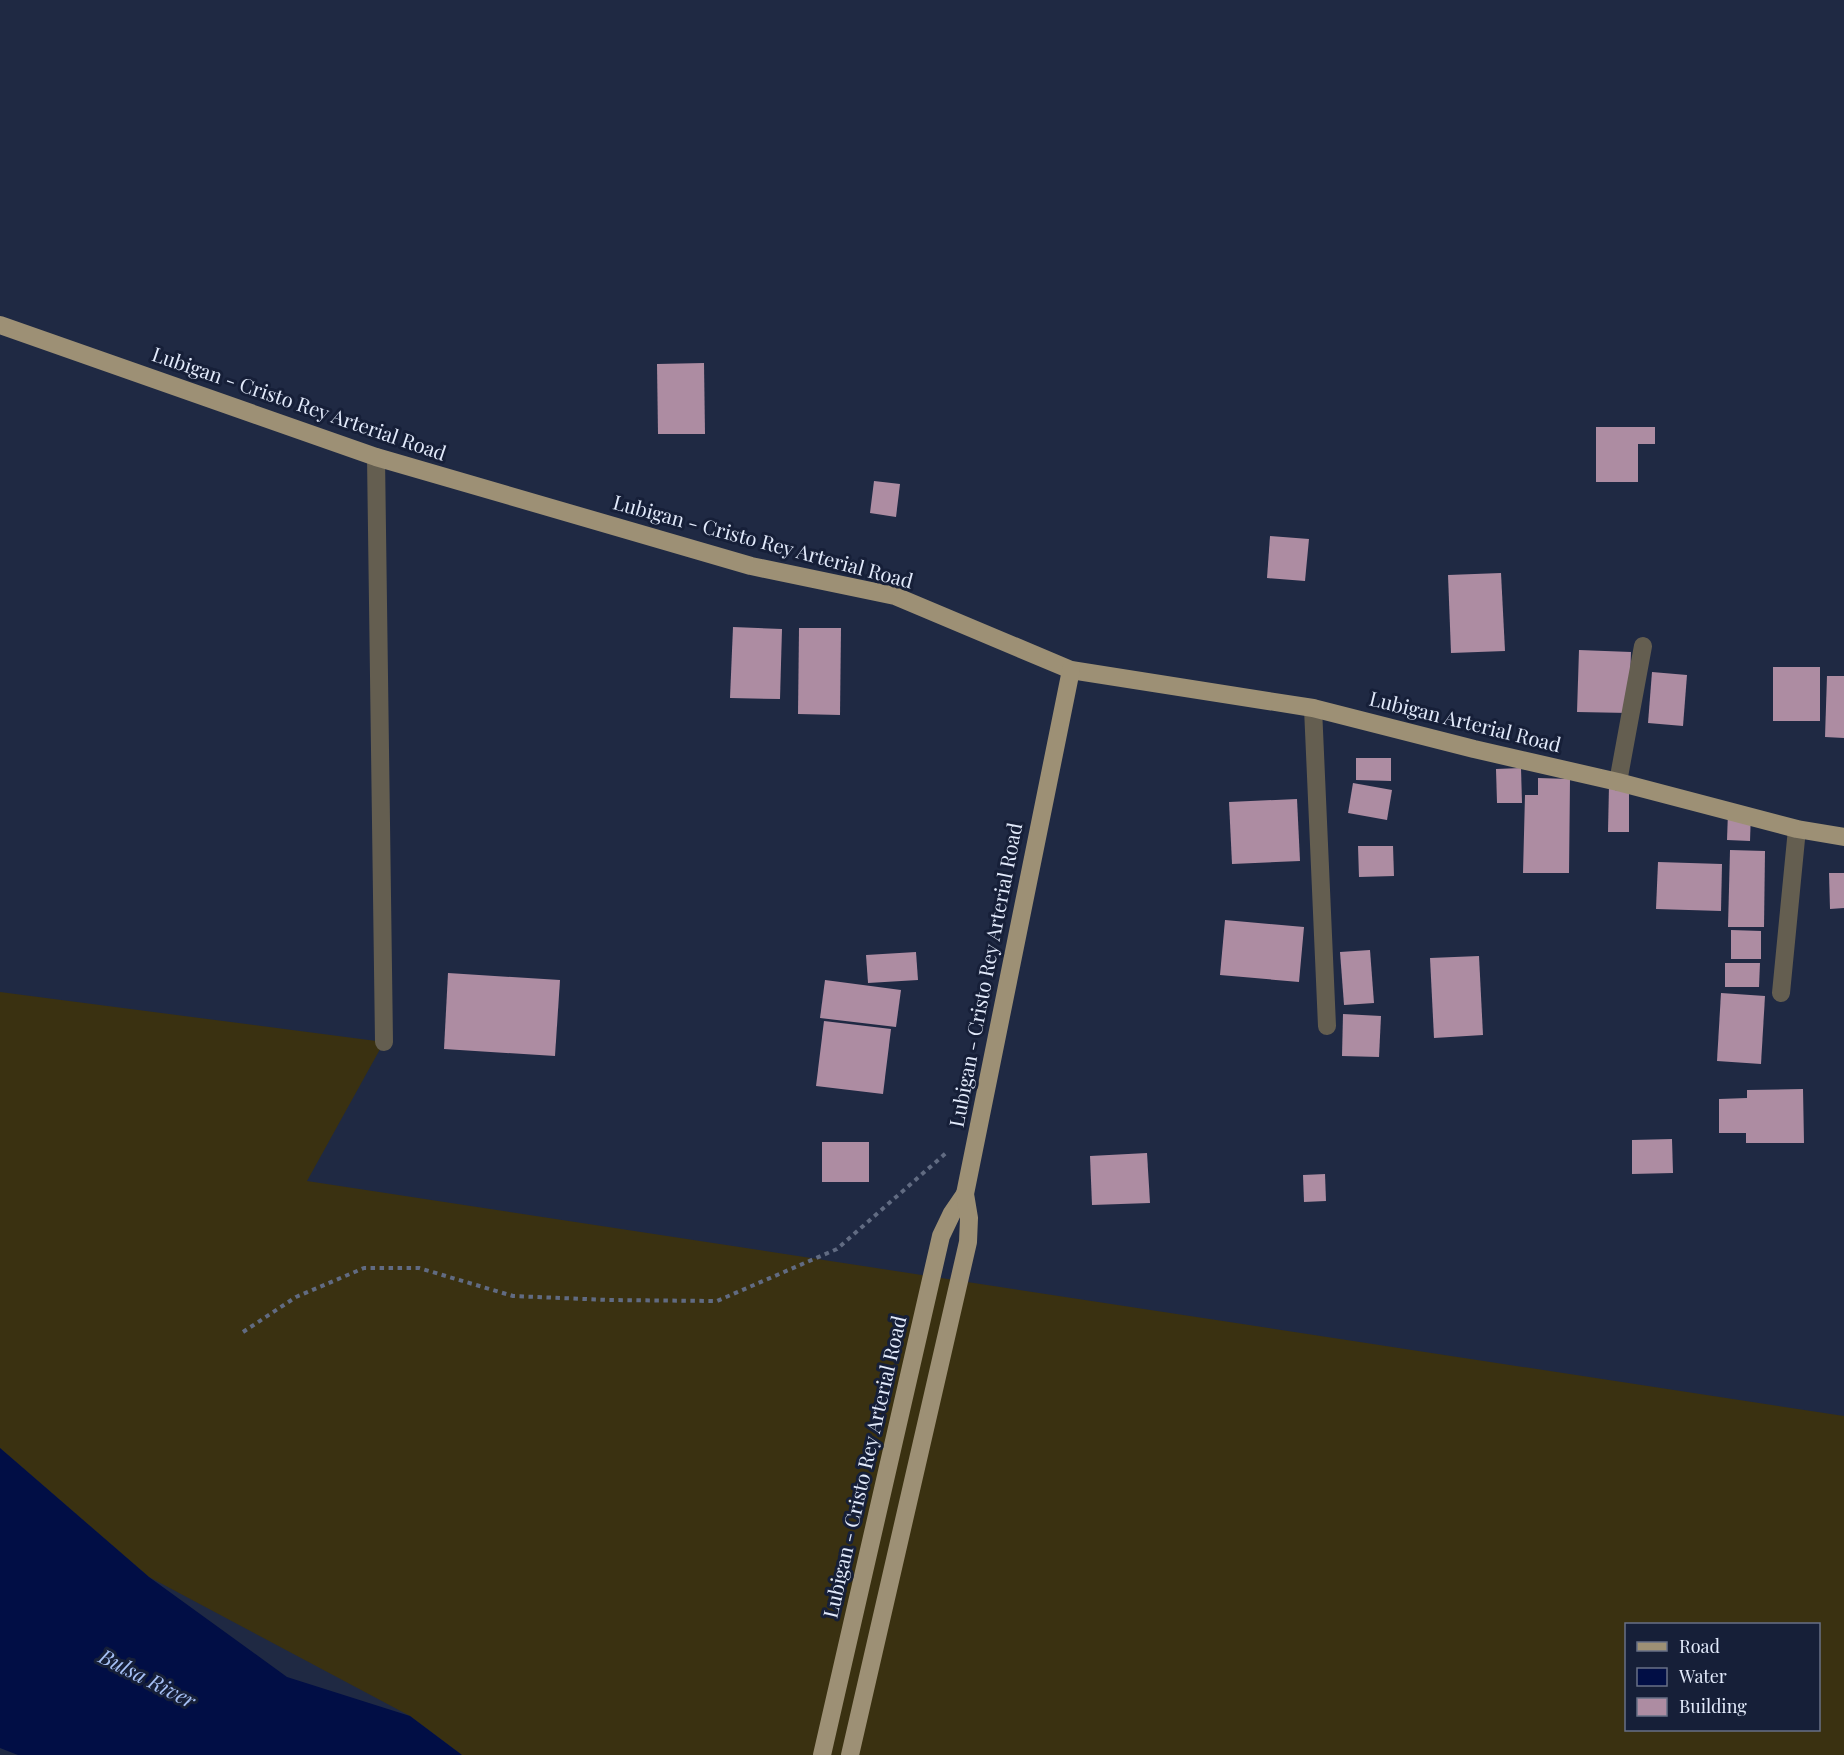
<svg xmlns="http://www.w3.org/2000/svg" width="1844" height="1755" font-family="'Playfair Display',serif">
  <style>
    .sand { fill: #3a3111; fill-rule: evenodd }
    .water { fill: #010e45 }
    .building { fill: #ad8ca2 }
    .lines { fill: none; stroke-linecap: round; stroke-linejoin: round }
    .path { stroke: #616b82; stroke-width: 4; stroke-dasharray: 4.5 4.5; stroke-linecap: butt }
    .minor { stroke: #645e50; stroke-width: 18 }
    .major { stroke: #9d9075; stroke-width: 18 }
    .labels { text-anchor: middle; stroke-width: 6; stroke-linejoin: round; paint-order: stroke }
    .street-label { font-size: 20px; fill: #e2eafb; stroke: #161f38 }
    .water-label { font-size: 21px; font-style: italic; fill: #a6c0f5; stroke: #161f38 }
  </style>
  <rect width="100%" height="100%" fill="#1f2943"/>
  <path class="sand" d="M0 992 384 1042 307 1181 1844 1416V1755H462L410 1716 149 1577 0 1448ZM1626 1624H1818V1730H1626Z"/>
  <path class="water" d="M0 1448 149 1577 287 1677 410 1716 462 1755H18L0 1748Z"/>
  <g class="building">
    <path d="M704 363 705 434H658L657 364Z"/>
    <path d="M1596 427H1655V444H1638V482H1596Z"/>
    <path d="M874 481 900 484 896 517 870 513Z"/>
    <path d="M1270 536 1309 539 1305 581 1267 578Z"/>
    <path d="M1501 573 1505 651 1451 653 1448 575Z"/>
    <path d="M733 627 782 629 780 699 730 698Z"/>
    <path d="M799 628H841L840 715 798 714Z"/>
    <path d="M1579 650 1631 652 1629 713 1577 712Z"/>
    <rect x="1773" y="667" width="47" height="54"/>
    <path d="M1652 672 1687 675 1683 726 1648 723Z"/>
    <path d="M1827 676H1844V738L1825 737Z"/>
    <path d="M1356 758H1391V781L1356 780Z"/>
    <path d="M1521 768 1522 803H1497L1496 769Z"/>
    <path d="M1538 778 1570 779 1569 873H1523L1525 795H1538Z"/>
    <path d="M1353 783 1392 790 1387 820 1348 813Z"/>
    <path d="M1609 785H1629V832H1608Z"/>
    <path d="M1297 799 1300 861 1232 864 1229 802Z"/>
    <path d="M1728 812H1751L1750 841 1727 840Z"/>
    <path d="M1358 846H1393L1394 876 1359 877Z"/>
    <path d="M1730 850 1765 851 1764 927H1728Z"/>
    <path d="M1658 862 1722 864 1721 911 1656 909Z"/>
    <path d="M1829 873H1844V908L1830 909Z"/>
    <path d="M1225 920 1304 927 1299 982 1220 975Z"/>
    <path d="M1731 930 1761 931V959H1731Z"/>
    <path d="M1370 950 1374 1003 1344 1005 1340 952Z"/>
    <path d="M916 952 918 980 868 983 866 955Z"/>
    <path d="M1479 956 1483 1035 1434 1038 1430 958Z"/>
    <path d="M1725 963H1760L1759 987H1725Z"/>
    <path d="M448 973 560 980 555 1056 444 1049Z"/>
    <path d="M825 980 901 990 896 1027 820 1018Z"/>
    <path d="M1721 993 1765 996 1761 1064 1717 1061Z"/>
    <path d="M1343 1014 1381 1016 1379 1057 1342 1056Z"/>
    <path d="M824 1021 891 1029 883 1094 816 1086Z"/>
    <path d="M1803 1089 1804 1143H1746V1133H1719V1099L1747 1098V1090Z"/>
    <path d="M1672 1139 1673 1173 1632 1174V1140Z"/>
    <rect x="822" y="1142" width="47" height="40"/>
    <path d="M1147 1153 1150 1203 1092 1205 1090 1156Z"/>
    <path d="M1325 1174 1326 1201 1304 1202 1303 1175Z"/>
  </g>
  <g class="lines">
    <path class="path" d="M243 1332 296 1297 364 1268H419L513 1296 609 1300 717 1301 837 1249 946 1153"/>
    <g class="minor">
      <path d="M376 457 384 1042"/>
      <path d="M1313 708 1327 1026"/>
      <path d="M1618 782 1643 646"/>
      <path d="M1781 993 1797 829"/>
    </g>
    <g class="major">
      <path d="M0 325 376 457 751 566 895 596 1071 670 1313 708 1474 749 1618 782 1797 829 1844 837"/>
      <path d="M822 1755 941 1236 952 1213 965 1194"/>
      <path d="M850 1755 968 1242 969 1218 965 1194 1071 670"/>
    </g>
  </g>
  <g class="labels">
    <g class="street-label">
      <text transform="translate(299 404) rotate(19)" y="7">Lubigan - Cristo Rey Arterial Road</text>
      <text transform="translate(763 542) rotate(15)" y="7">Lubigan - Cristo Rey Arterial Road</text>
      <text transform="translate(1465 722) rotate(14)" y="7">Lubigan Arterial Road</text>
      <text transform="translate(986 975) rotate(-79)" y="7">Lubigan - Cristo Rey Arterial Road</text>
      <text transform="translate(865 1467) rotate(-77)" y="7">Lubigan - Cristo Rey Arterial Road</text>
    </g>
    <g class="water-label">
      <text transform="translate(147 1679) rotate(27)" y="7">Bulsa River</text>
    </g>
  </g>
  <rect x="1625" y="1623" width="195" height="108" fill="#161f38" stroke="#687086" stroke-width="1.5"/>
  <rect x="1637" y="1642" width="30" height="9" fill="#9d9075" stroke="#687086" stroke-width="1.5"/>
  <text x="1679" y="1653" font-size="18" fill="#e2eafb">Road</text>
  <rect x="1637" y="1668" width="30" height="18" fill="#010e45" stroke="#687086" stroke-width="1.5"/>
  <text x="1679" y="1683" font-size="18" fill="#e2eafb">Water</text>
  <rect x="1637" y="1698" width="30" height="18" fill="#ad8ca2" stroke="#687086" stroke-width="1.5"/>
  <text x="1679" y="1713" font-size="18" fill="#e2eafb">Building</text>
</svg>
